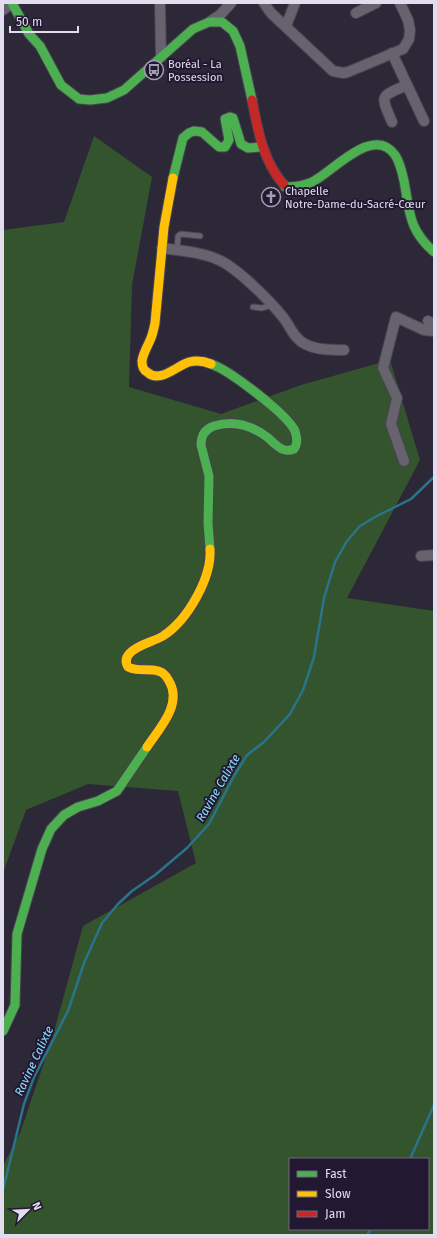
<svg xmlns="http://www.w3.org/2000/svg" width="437" height="1238" font-family="'Fira Sans',sans-serif">
  <style>
    .green { fill: #34542d; fill-rule: evenodd }
    .lines { fill: none; stroke-linecap: round; stroke-linejoin: round }
    .stream { stroke: #28748b; stroke-width: 2.5 }
    .lane-casing { stroke: #474350; stroke-width: 7 }
    .street-casing { stroke: #474350; stroke-width: 12 }
    .fast-casing { stroke: #474350; stroke-width: 11 }
    .slow-casing { stroke: #474350; stroke-width: 11 }
    .jam-casing { stroke: #474350; stroke-width: 11 }
    .lane { stroke: #66626e; stroke-width: 5 }
    .street { stroke: #66626e; stroke-width: 10 }
    .fast { stroke: #4caf50; stroke-width: 9 }
    .slow { stroke: #ffc107; stroke-width: 9 }
    .jam { stroke: #c62828; stroke-width: 9 }
    .labels { text-anchor: middle; stroke-width: 4; stroke-linejoin: round; paint-order: stroke }
    .poi-label { font-size: 11px; fill: #e2ddee; stroke: #221832; text-anchor: start }
    .water-label { font-size: 12px; font-style: italic; fill: #8be2fe; stroke: #221832 }
  </style>
  <rect width="100%" height="100%" fill="#2d2837"/>
  <path class="green" d="M94 136 152 177 132 285 129 387 221 414 301 385 390 360 420 460 347 598 434 611V1235H3V1166L20 1133 52 1039 83 926 196 863 178 791 88 784 26 810 3 873V230L64 222ZM290 1159H428V1229H290Z"/>
  <g class="lines">
    <g class="stream">
      <path d="M410 1159 434 1105"/>
      <path d="M3 1190 24 1104 34 1077 68 1011 84 963 102 923 118 904 132 891 155 875 187 848 209 824 234 776 247 755 264 742 290 714 303 690 314 657 324 598 335 562 347 541 360 526 375 517 411 499 434 477"/>
      <path d="M367 1235 371 1229"/>
    </g>
    <g class="lane-casing">
      <g id="lane">
        <path d="M177 251 178 236 181 234 200 236"/>
        <path d="M253 307 262 308 272 305"/>
      </g>
    </g>
    <g class="street-casing">
      <g id="street">
        <path d="M160 3 161 57"/>
        <path d="M264 3 271 13 333 71 343 73 348 72 403 49 409 39 410 30 408 20 400 3"/>
        <path d="M3 10 12 3"/>
        <path d="M356 13 376 3"/>
        <path d="M211 21 220 15 231 3"/>
        <path d="M286 26 295 3"/>
        <path d="M392 53 424 121"/>
        <path d="M392 122C380 94 380 97 407 85"/>
        <path d="M162 248C181 251 204 252 221 261 239 270 269 300 282 316 290 325 293 338 305 344 317 350 331 350 344 350"/>
        <path d="M428 321 434 324"/>
        <path d="M404 461 391 424 397 398 383 368 396 317 424 330 434 331"/>
        <path d="M421 556 434 555"/>
      </g>
    </g>
    <g class="fast-casing">
      <g id="fast">
        <path d="M12 3 29 34 40 46 61 85 79 99 90 100 107 98 124 90 193 29 209 22H222L233 31 240 46 252 100"/>
        <path d="M173 178 183 138 189 133 194 131 202 132 219 147H225L229 140 225 119 230 117 233 118 241 144 248 148 262 147"/>
        <path d="M284 185 285 187C295 187 303 186 312 182 333 172 373 124 395 155 400 162 402 172 404 181 410 212 408 229 434 252"/>
        <path d="M210 549 208 523 209 476 201 445C201 435 205 429 214 426 233 420 251 425 267 437 272 441 276 446 282 449 286 451 289 451 294 449 298 443 297 438 295 431 287 414 229 370 211 364"/>
        <path d="M3 1031 15 1005 17 934 42 849 51 829 64 815 78 807 98 801 117 791 147 747"/>
      </g>
    </g>
    <g class="slow-casing">
      <g id="slow">
        <path d="M173 178 164 227 155 323C154 328 153 333 151 338 148 346 143 353 142 361 142 366 143 370 147 372 160 384 176 366 189 362 197 360 204 361 211 364"/>
        <path d="M147 747C159 729 183 704 169 681 167 677 163 672 158 671 148 668 138 672 128 667 125 662 126 657 130 653 139 644 153 642 163 636 188 620 212 577 210 549"/>
      </g>
    </g>
    <g class="jam-casing">
      <path id="jam" d="M252 100C258 131 263 161 284 185"/>
    </g>
    <use href="#lane" class="lane"/>
    <use href="#street" class="street"/>
    <use href="#fast" class="fast"/>
    <use href="#slow" class="slow"/>
    <use href="#jam" class="jam"/>
  </g>
  <defs>
    <g id="bus-ring" transform="scale(1)"><circle r="9.5" fill="#221832" stroke="#a39eae" stroke-width="1.5"/><path d="M-5-6H5V4H4V6H2V4H-2V6H-4V4H-5ZM-3.5-4V0h7V-4ZM-3.5 1.2v1.5H-2V1.2ZM2 1.2v1.5H3.5V1.2Z" fill="#a39eae"/></g>
    <g id="church-ring" transform="scale(1)"><circle r="9.5" fill="#221832" stroke="#a39eae" stroke-width="1.5"/><path d="M-1.2-6h2.4v3.5h3.3v2.4h-3.3V6h-2.4V-.1h-3.3v-2.4h3.3Z" fill="#a39eae"/></g>
  </defs>
  <g fill-rule="evenodd">
    <use href="#bus-ring" x="154" y="70"/>
    <use href="#church-ring" x="271" y="197"/>
  </g>
  <g class="labels">
    <g class="poi-label">
      <text x="168" y="68">Boréal - La<tspan x="168" dy="13">Possession</tspan></text>
      <text x="285" y="195">Chapelle<tspan x="285" dy="13">Notre-Dame-du-Sacré-Cœur</tspan></text>
    </g>
    <g class="water-label">
      <text transform="translate(218 788) rotate(-60)" y="4">Ravine Calixte</text>
      <text transform="translate(34 1061) rotate(-65)" y="4">Ravine Calixte</text>
    </g>
  </g>
  <rect width="437" height="1238" fill="none" stroke="#e2ddee" stroke-width="8"/>
  <rect x="289" y="1158" width="140" height="72" fill="#221832" stroke="#6f677d"/>
  <rect x="297" y="1171" width="20" height="6" fill="#4caf50" stroke="#6f677d"/>
  <text x="325" y="1178" font-size="12" fill="#e2ddee">Fast</text>
  <rect x="297" y="1191" width="20" height="6" fill="#ffc107" stroke="#6f677d"/>
  <text x="325" y="1198" font-size="12" fill="#e2ddee">Slow</text>
  <rect x="297" y="1211" width="20" height="6" fill="#c62828" stroke="#6f677d"/>
  <text x="325" y="1218" font-size="12" fill="#e2ddee">Jam</text>
  <g transform="translate(28 1210) rotate(66)" stroke="#221832" stroke-width="3" paint-order="stroke">
  <path d="M0-3L7 15L0 10L-7 15Z" fill="#e2ddee"/>
  <text y="-6" font-size="11" font-weight="bold" text-anchor="middle" fill="#e2ddee">N</text>
  </g>
  <path d="M10 26v6h68v-6" fill="none" stroke="#e2ddee" stroke-width="2"/>
  <text x="16" y="26" font-size="12" fill="#e2ddee" stroke="#221832" stroke-width="3" paint-order="stroke">50 m</text>
</svg>
